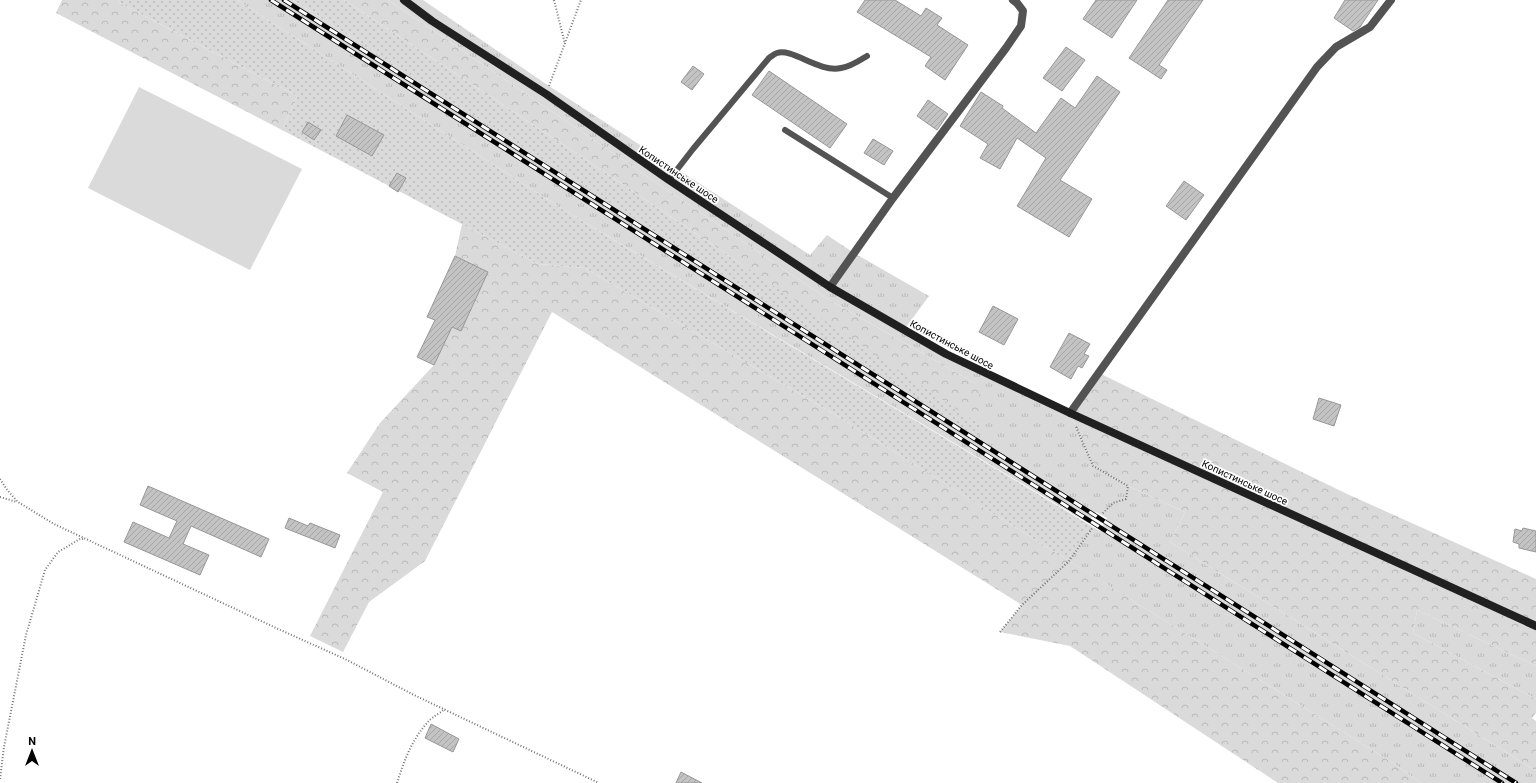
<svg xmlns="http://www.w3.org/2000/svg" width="1536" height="783" font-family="Roboto,sans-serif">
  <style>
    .grass { fill: url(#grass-tufts) }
    .forest { fill: url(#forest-crowns) }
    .park { fill: #dadada }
    .garden { fill: url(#garden-dots) }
    .building { fill: url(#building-hatch); stroke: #979797 }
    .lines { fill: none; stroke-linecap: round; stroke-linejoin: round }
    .path { stroke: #757575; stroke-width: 2; stroke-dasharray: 1 2; stroke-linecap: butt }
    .lane { stroke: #535353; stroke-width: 6 }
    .street { stroke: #535353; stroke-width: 8 }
    .secondary { stroke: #202020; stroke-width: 8 }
    .rail-casing { stroke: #000; stroke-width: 4.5 }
    .rail { stroke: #fff; stroke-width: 3; stroke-dasharray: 9; stroke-linecap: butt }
    .labels { text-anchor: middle; stroke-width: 3.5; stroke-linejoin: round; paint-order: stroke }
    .street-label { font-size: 10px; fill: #000; stroke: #fff }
  </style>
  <defs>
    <pattern id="grass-tufts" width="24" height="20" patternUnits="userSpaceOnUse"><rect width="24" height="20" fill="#dadada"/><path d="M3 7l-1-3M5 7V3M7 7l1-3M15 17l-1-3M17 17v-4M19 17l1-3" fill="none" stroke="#b9b9b9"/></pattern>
    <pattern id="forest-crowns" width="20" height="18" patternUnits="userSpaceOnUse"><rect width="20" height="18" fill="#dadada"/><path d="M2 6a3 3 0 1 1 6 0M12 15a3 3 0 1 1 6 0" fill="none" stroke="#b9b9b9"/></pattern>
    <pattern id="garden-dots" width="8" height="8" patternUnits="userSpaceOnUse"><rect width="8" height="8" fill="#dadada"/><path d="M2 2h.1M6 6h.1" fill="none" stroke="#b9b9b9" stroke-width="1.8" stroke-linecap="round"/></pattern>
    <pattern id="building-hatch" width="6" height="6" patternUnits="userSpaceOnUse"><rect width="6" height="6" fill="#c3c3c3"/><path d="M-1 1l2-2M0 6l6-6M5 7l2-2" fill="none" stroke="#a6a6a6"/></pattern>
  </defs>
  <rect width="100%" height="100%" fill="#fff"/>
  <g class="grass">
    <path d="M237 0H293L579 182 978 385 826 298 388 0H423L549 86 810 255 827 235 854 253 929 296 904 330 1070 413 1093 466 1128 486 1185 512 1170 542 1536 771V783H1421L1393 763 1069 561 1093 527 1100 531 1107 518 1096 512 1088 523 564 210Z"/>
    <path d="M1417 610 1536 666V699L1413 633Z"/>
  </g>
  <g class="forest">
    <path d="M62 0H118L120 3 297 96 282 130 56 13Z"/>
    <path d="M344 0H388L826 298 978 385 983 427 588 161Z"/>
    <path d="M462 224 538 264 585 268 834 414 1393 763 1421 783H1278L1070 646 1000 632 1022 605 552 312 425 561 369 602 343 652 310 636 383 492 347 473 380 423 434 365 452 327 461 331 488 272 455 256Z"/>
    <path d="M1099 373 1345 493 1536 579V666L1417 610 1413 633 1536 699V713L1532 718 1536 721V771L1170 542 1185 512 1128 486 1093 466 1070 413Z"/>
  </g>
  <path class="park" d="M139 87 302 169 250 270 88 188Z"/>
  <g class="garden">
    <path d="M118 0H237L564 210 1093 527 1069 561 834 414 585 268 538 264 282 130 297 96 120 3Z"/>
    <path d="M293 0H344L588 161 983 427 977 437Z"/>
  </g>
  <g class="building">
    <path d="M865 0H895L921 16 926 8 942 18 937 25 968 45 945 80 925 66 931 57 857 12Z"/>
    <path d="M1096 0H1137L1112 38 1083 19Z"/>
    <path d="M1168 0H1203L1159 65 1167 70 1161 79 1129 58Z"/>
    <path d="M1345 0H1378L1360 27 1353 31 1334 18Z"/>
    <path d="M1066 47 1085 60 1062 91 1043 78Z"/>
    <path d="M693 66 704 74 692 90 681 82Z"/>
    <path d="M769 71 847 124 830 148 752 95Z"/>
    <path d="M1097 76 1120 92 1060 180 1092 199 1069 237 1017 206 1046 158 1017 138 1000 169 980 158 988 144 960 126 981 92 1003 106 1002 108 1036 133 1061 98 1075 108Z"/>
    <path d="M928 100 948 114 937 130 917 116Z"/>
    <path d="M347 115 384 135 372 156 336 136Z"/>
    <path d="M308 122 321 130 314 140 302 132Z"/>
    <path d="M873 139 893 151 884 165 864 153Z"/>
    <path d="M397 173 406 178 398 192 389 186Z"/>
    <path d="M1184 181 1204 195 1186 220 1166 206Z"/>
    <path d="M455 256 488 272 461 331 452 327 434 365 417 357 435 320 427 317Z"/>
    <path d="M993 306 1018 319 1004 345 979 332Z"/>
    <path d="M1069 333 1090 344 1084 354 1089 356 1082 368 1078 366 1071 379 1050 367Z"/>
    <path d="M1319 398 1341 405 1334 426 1313 419Z"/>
    <path d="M148 486 269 539 261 557 191 526 183 544 209 555 200 575 124 542 133 522 169 538 177 521 140 505Z"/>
    <path d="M289 518 308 526 310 523 340 535 335 548 285 528Z"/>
    <path d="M1523 528 1536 531V552L1519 548V544L1513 542 1515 529 1522 531Z"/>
    <path d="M431 724 459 739 453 752 425 738Z"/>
    <path d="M681 772 702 783H676Z"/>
  </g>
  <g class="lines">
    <g class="path">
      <path d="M554 0 565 44"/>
      <path d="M549 86 581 0"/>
      <path d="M1076 427 1093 466 1128 486 1126 499 1113 503 1102 514"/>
      <path d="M0 479 8 491 18 502 54 524 276 628 345 659 414 695 599 783"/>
      <path d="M0 497 17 502"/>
      <path d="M1000 632 1022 605 1069 561 1093 527"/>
      <path d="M0 779 4 747 26 635 45 570 58 552 80 539H85"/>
      <path d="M397 783C404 761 412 739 428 722 432 717 440 713 445 709"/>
    </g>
    <g class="lane">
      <path d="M785 130 893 198"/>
      <path d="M669 180 693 149 769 58C772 56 774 54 777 53 793 48 819 73 841 68 850 67 859 61 867 56"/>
    </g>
    <g class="street">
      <path d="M830 287 893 198 1006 48 1021 26 1023 11 1017 3 1013 0"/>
      <path d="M1070 413 1317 67 1336 47 1370 27 1391 0"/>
    </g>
    <path class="secondary" d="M404 0 432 21 546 94 669 180 830 287 946 354 1070 413 1536 626"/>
    <g class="rail-casing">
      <g id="rail">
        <path d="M271 0 1502 783"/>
        <path d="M284 0 1516 783"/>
      </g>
    </g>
    <use href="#rail" class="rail"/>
  </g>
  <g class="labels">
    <g class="street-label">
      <text transform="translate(679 174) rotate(34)" y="4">Копистинське шосе</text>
      <text transform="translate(952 344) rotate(28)" y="4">Копистинське шосе</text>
      <text transform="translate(1245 482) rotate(25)" y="4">Копистинське шосе</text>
    </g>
  </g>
  <g transform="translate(32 751)" stroke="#ffffff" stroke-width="3" paint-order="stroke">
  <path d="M0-3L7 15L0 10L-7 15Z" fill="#000000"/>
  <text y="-6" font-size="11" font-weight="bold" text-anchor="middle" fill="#000000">N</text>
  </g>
</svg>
